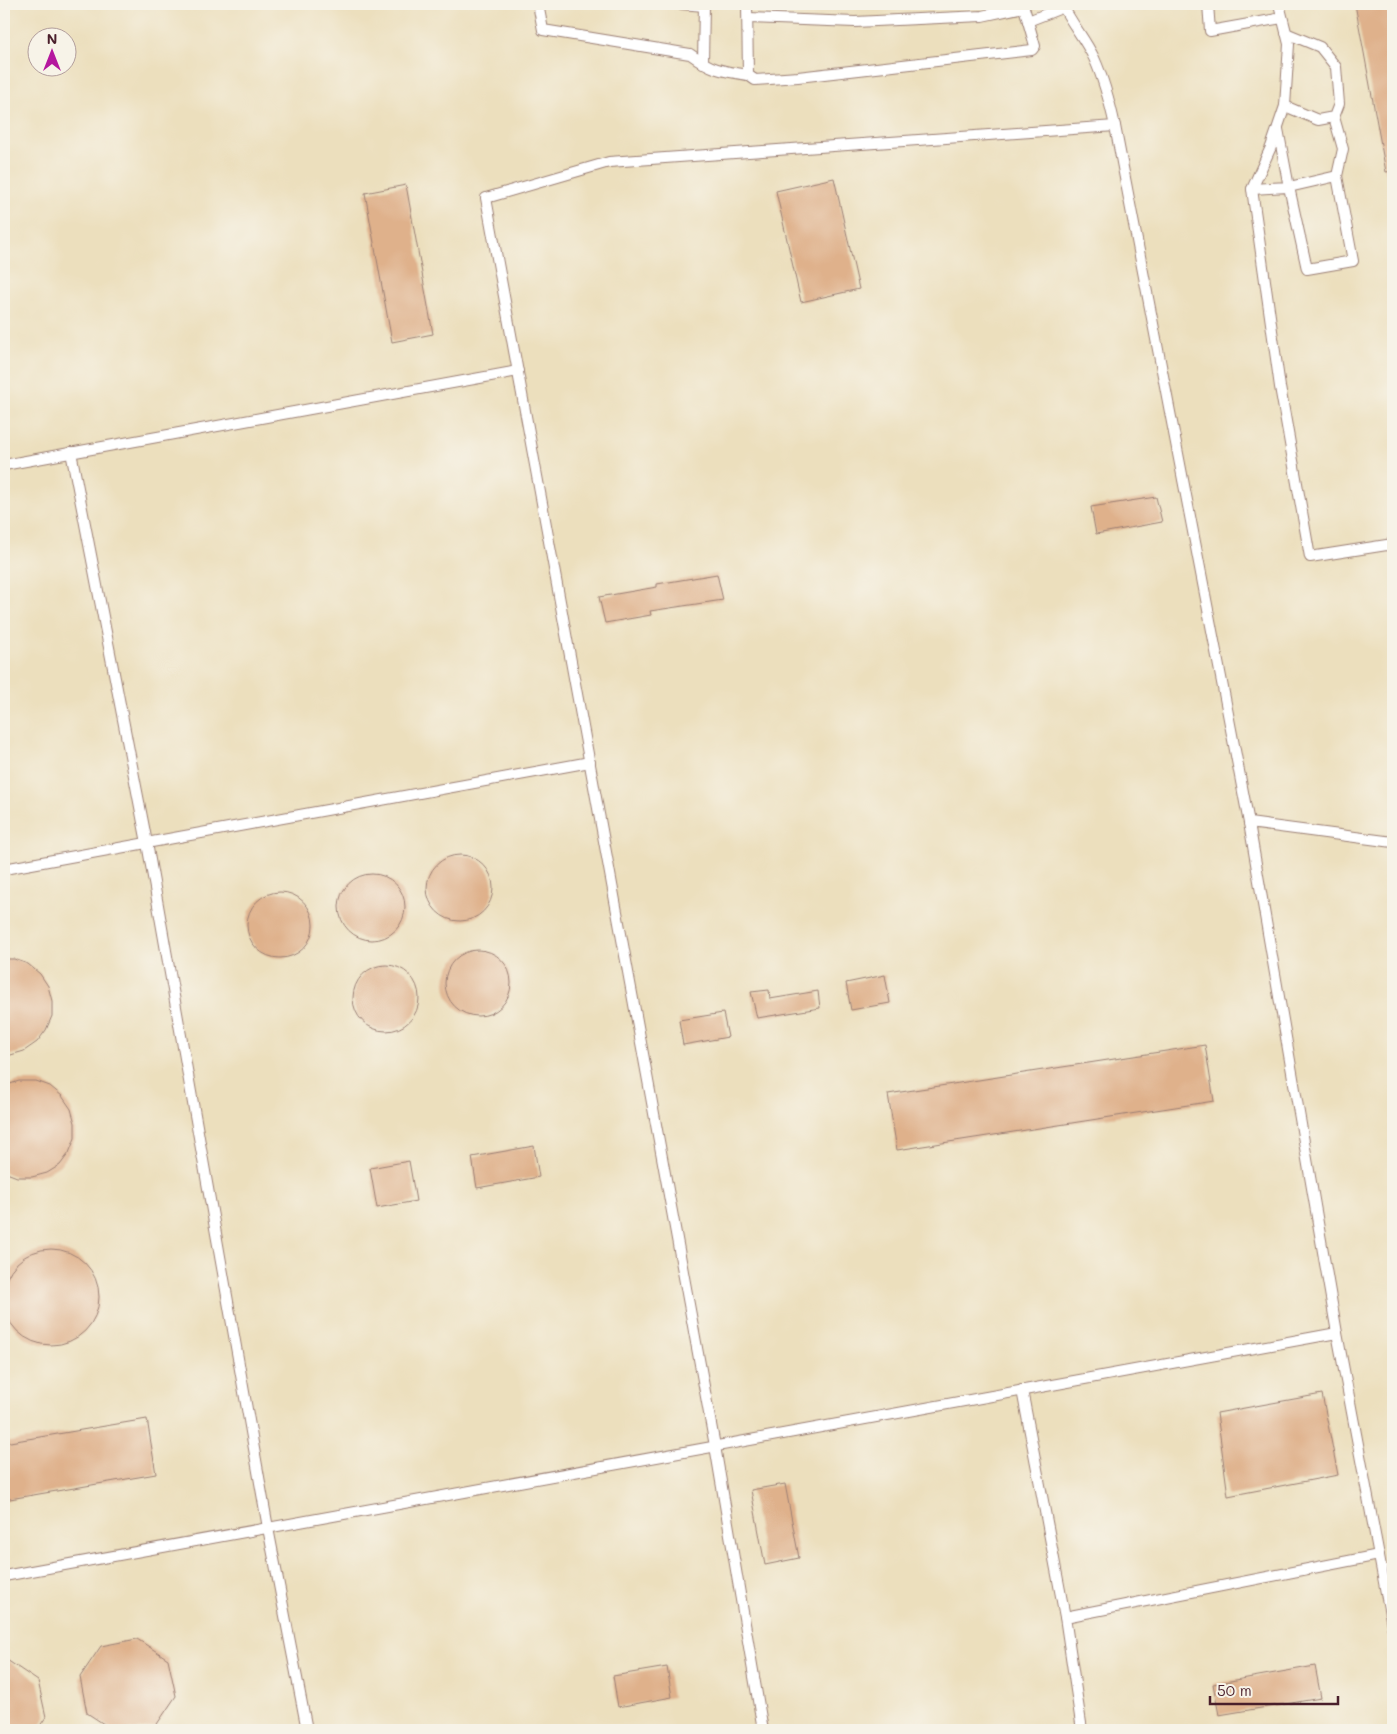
<svg xmlns="http://www.w3.org/2000/svg" width="1397" height="1734" font-family="Mali,sans-serif">
  <style>
    .building { fill: #dfb18b }
    .lines { fill: none; stroke-linecap: round; stroke-linejoin: round }
    .service-casing { stroke: #9b7f74; stroke-width: 12 }
    .service { stroke: #fff; stroke-width: 10 }
  </style>
  <rect width="100%" height="100%" fill="#f7f3e8"/>
  <filter id="ink" filterUnits="userSpaceOnUse"><feTurbulence type="fractalNoise" baseFrequency=".02" numOctaves="2"/><feDisplacementMap in="SourceGraphic" scale="10" xChannelSelector="R" yChannelSelector="G"/><feConvolveMatrix kernelMatrix="1 2 1 2 8 2 1 2 1" color-interpolation-filters="sRGB"/></filter>
  <filter id="wash" filterUnits="userSpaceOnUse"><feTurbulence type="fractalNoise" baseFrequency=".0096" numOctaves="4" result="noise"/><feDisplacementMap in="SourceGraphic" scale="20" xChannelSelector="R" yChannelSelector="G"/><feGaussianBlur stdDeviation="1.12" result="paint"/><feColorMatrix in="noise" values="0 0 0 0 0 0 0 0 0 0 0 0 0 0 0 0 0 1.4 0 .05"/><feComposite in="paint" operator="in"/></filter>
  <g filter="url(#wash)">
    <rect width="100%" height="100%" fill="#ecdfbd"/>
    <g id="blocks">
      <g class="building">
        <path d="M1355 4H1393V171L1386 172Z"/>
        <path d="M834 178 859 289 801 302 776 191Z"/>
        <path d="M406 185 433 334 392 342 365 193Z"/>
        <path d="M1156 497 1162 522 1096 534 1091 507Z"/>
        <path d="M717 574 723 600 650 611 651 615 605 623 599 597 657 587V584Z"/>
        <circle cx="460" cy="888" r="33"/>
        <circle cx="372" cy="907" r="33"/>
        <circle cx="280" cy="925" r="33"/>
        <circle cx="478" cy="983" r="33"/>
        <path d="M4 959H14L28 964 40 974 48 986 52 1001V1016L46 1030 37 1042 24 1051 4 1057Z"/>
        <circle cx="386" cy="998" r="33"/>
        <path d="M885 975 890 1003 851 1010 846 983Z"/>
        <path d="M769 990 770 999 818 991 820 1008 757 1018 751 992Z"/>
        <path d="M723 1013 728 1037 683 1045 679 1020Z"/>
        <path d="M1205 1045 1214 1101 897 1150 888 1094Z"/>
        <path d="M19 1081H36L50 1086 62 1096 71 1109 75 1123V1138L69 1153 60 1165 47 1173 32 1177H17L4 1172V1086Z"/>
        <path d="M534 1146 539 1177 477 1188 472 1157Z"/>
        <path d="M409 1161 416 1201 377 1208 370 1168Z"/>
        <circle cx="51" cy="1297" r="48"/>
        <path d="M1322 1394 1338 1475 1228 1496 1217 1413Z"/>
        <path d="M147 1419 156 1474 4 1500V1443Z"/>
        <path d="M785 1484 799 1558 765 1565 751 1490Z"/>
        <path d="M137 1639 168 1659 176 1696 155 1727 137 1730H113L87 1713 80 1677 101 1646Z"/>
        <path d="M4 1658 38 1681 46 1717 37 1730H4Z"/>
        <path d="M1315 1666 1321 1698 1219 1715 1213 1684Z"/>
        <path d="M667 1667 672 1697 618 1707 613 1676Z"/>
      </g>
    </g>
  </g>
  <g filter="url(#ink)">
    <use href="#blocks" fill-opacity="0" stroke="#9b7f74" stroke-width="1"/>
    <g class="lines">
      <g class="service-casing">
        <g id="service">
          <path d="M538 4 543 30 690 54C712 70 721 71 748 75"/>
          <path d="M681 4 704 6"/>
          <path d="M747 4 748 75 755 80 798 77 1032 50 1035 46 1023 4"/>
          <path d="M1062 4C1071 23 1085 39 1094 58 1104 80 1110 103 1115 126L1249 823 1393 842"/>
          <path d="M1208 4 1210 31 1282 18"/>
          <path d="M1279 4 1289 44 1285 106 1271 147 1252 189 1280 387 1310 557 1393 544"/>
          <path d="M748 18 855 22 982 16 1024 7"/>
          <path d="M1028 21 1064 7"/>
          <path d="M703 63 704 4"/>
          <path d="M1285 106 1318 120 1334 117 1339 104 1336 67 1320 47 1286 33"/>
          <path d="M1334 117 1343 149 1337 176"/>
          <path d="M1252 189 1289 187 1337 176 1353 261 1307 269 1289 187 1288 182 1278 129"/>
          <path d="M71 452 147 843 268 1528 307 1730"/>
          <path d="M4 465 518 371"/>
          <path d="M1249 823 1337 1333 1393 1630"/>
          <path d="M4 869 590 762"/>
          <path d="M1022 1390 1065 1617 1082 1730"/>
          <path d="M4 1576 1337 1333"/>
          <path d="M1065 1617 1379 1555"/>
          <path d="M763 1730 715 1446 486 198 609 162 1115 126"/>
        </g>
      </g>
      <use href="#service" class="service"/>
    </g>
  </g>
  <rect width="1397" height="1734" fill="none" stroke="#f7f3e8" stroke-width="20"/>
  <g transform="translate(52 52)"><circle r="24" fill="#f7f3e8" stroke="#b29e9c"/>
  <path d="M0-4L9 19L0 12L-9 19Z" fill="#b5179e"/>
  <text y="-8" font-size="14" font-weight="bold" text-anchor="middle" fill="#4a1f2b">N</text>
  </g>
  <path d="M1210 1696v8h128v-8" fill="none" stroke="#4a1f2b" stroke-width="2.5"/>
  <text x="1217" y="1696" font-size="15" fill="#4a1f2b" stroke="#f7f3e8" stroke-width="4" paint-order="stroke">50 m</text>
</svg>
